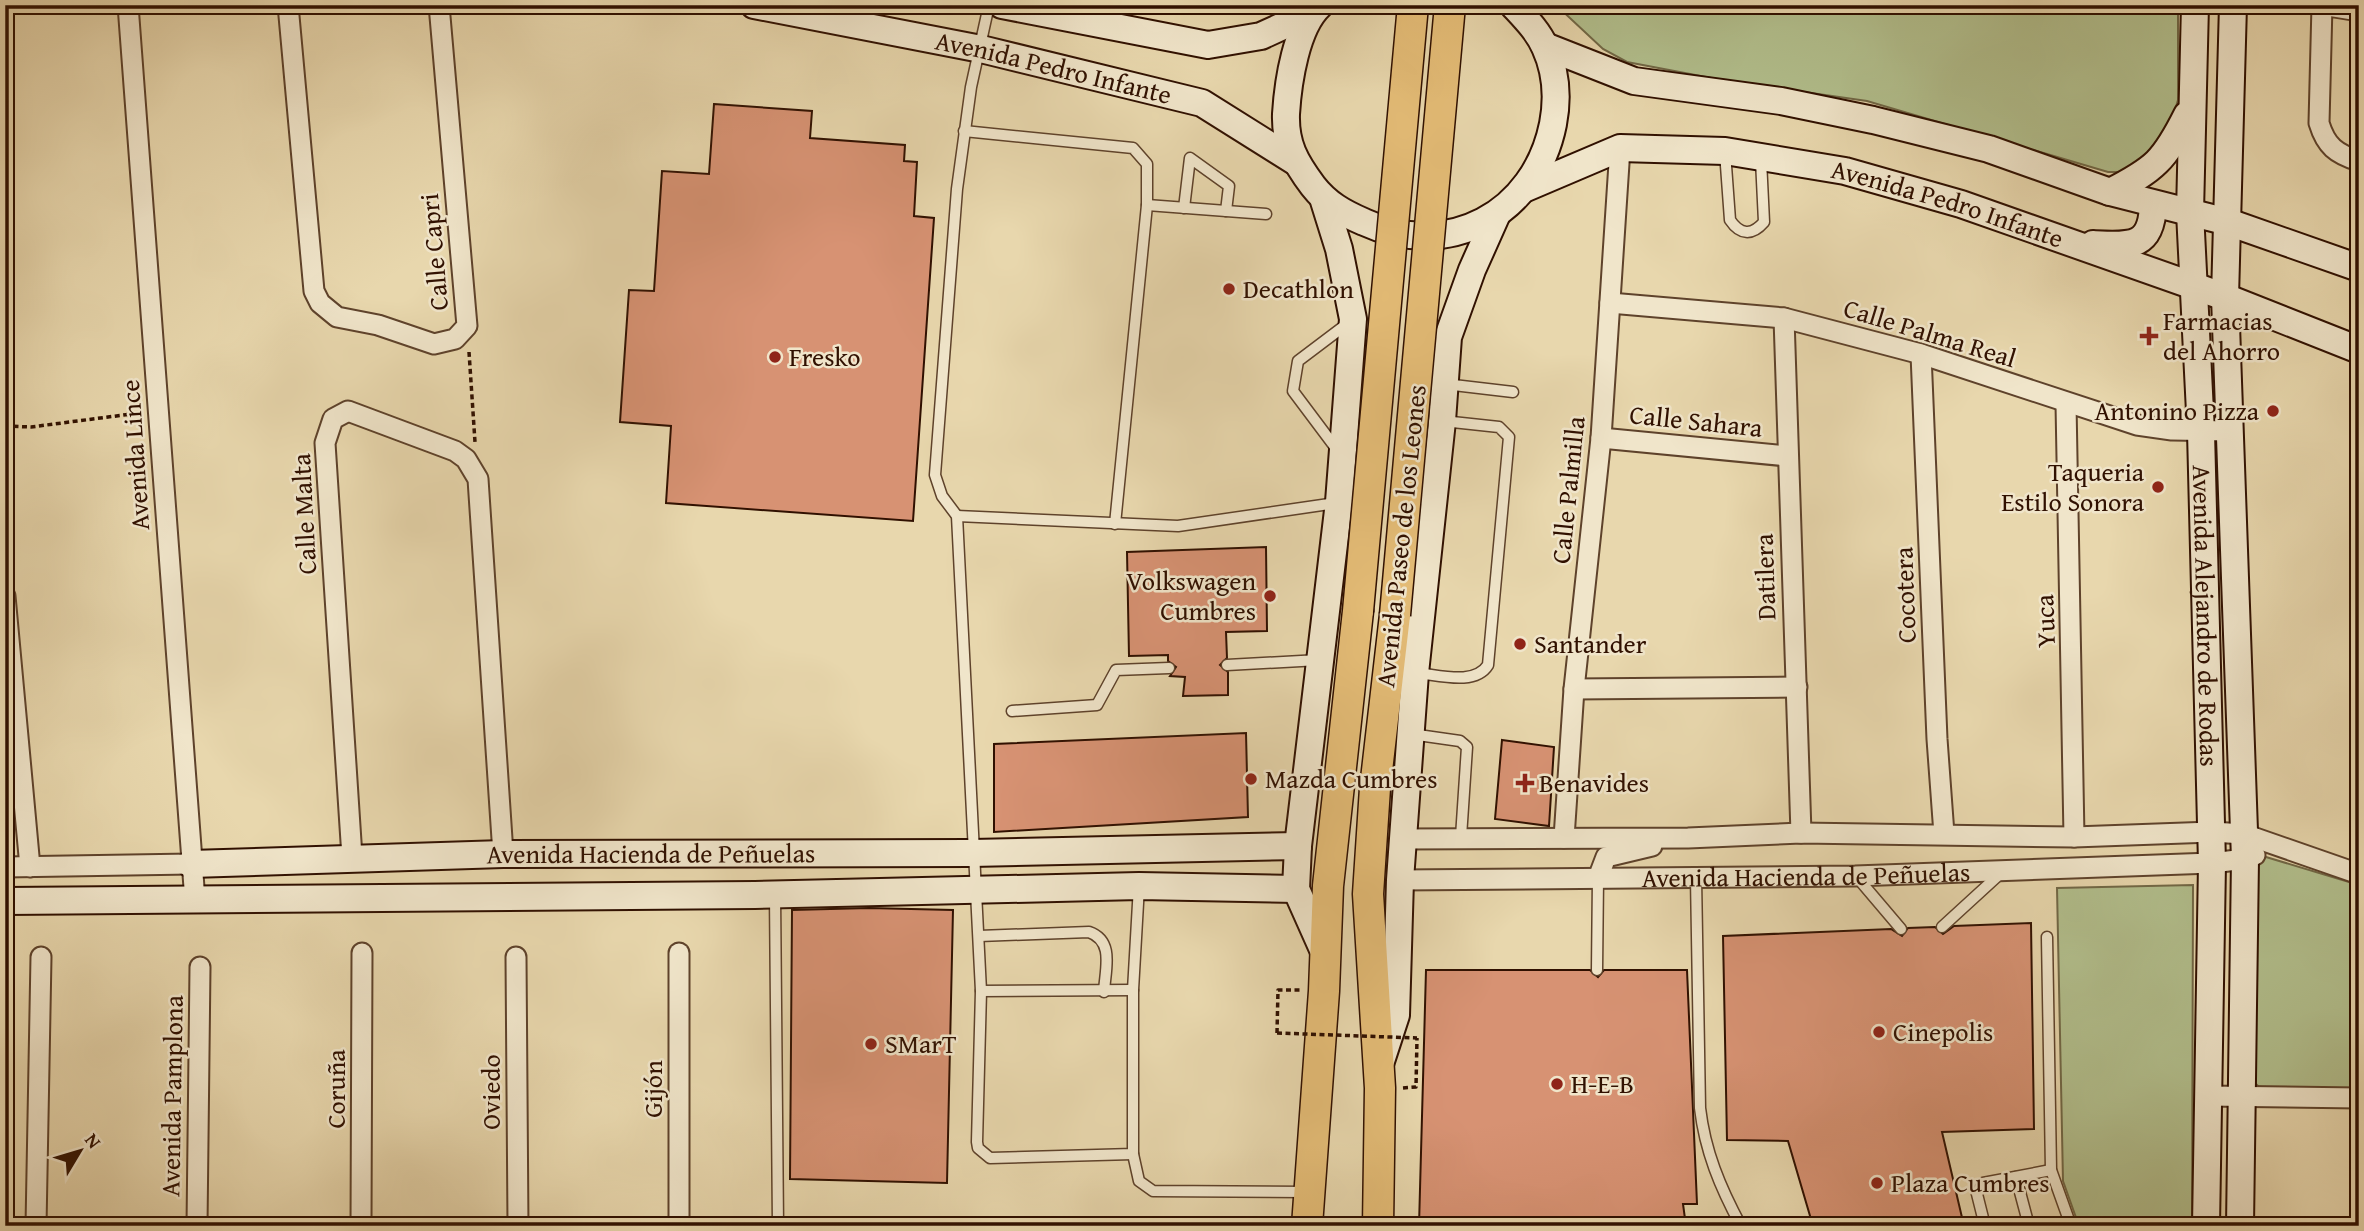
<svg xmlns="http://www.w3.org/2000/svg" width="2364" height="1231" font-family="'Gentium Book Plus',serif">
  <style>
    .green { fill: #b2bf8d; stroke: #716846; stroke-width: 2 }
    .building { fill: #d79273; stroke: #301000; stroke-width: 2 }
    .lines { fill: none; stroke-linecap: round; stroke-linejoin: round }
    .lane-casing { stroke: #5e422b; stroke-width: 13 }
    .street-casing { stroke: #5e422b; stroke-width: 23 }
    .secondary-casing { stroke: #301000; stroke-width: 30 }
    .primary-casing { stroke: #301000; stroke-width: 33 }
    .path { stroke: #301000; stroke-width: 3.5; stroke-dasharray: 5 3.5; stroke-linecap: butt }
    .lane { stroke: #f0e5ca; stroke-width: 10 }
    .street { stroke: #f0e5ca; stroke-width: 19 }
    .secondary { stroke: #f0e5ca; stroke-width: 26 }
    .primary { stroke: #e4bc76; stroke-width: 30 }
    .primary-bridge-casing { stroke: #301000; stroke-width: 33; stroke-linecap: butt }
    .path-bridge { stroke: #301000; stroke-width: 3.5; stroke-dasharray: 5 3.5; stroke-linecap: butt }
    .primary-bridge { stroke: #e4bc76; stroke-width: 30 }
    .poi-dot { fill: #8f2418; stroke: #f0e5ca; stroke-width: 2.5 }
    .labels { text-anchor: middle; stroke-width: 5; stroke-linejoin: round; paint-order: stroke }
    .street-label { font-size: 26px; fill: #301000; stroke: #f0e5ca }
    .poi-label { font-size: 26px; fill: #301000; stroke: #f0e5ca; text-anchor: start }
  </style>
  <rect width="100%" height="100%" fill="#e8d7ad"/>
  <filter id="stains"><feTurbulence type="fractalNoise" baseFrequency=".00286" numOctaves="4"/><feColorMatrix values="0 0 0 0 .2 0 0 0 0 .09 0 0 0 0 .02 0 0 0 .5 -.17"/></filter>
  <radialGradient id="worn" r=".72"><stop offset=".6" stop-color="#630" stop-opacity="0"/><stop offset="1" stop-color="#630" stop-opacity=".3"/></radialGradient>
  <g class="green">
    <path d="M1556 5H2178V100L2164 146 2122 172H2108L1867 101 1727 81 1627 62 1603 49Z"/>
    <path d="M2266 857 2359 885V1089L2259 1087 2254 1082 2256 864Z"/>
    <path d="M2193 885 2192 1226H2079L2063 1181 2057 888Z"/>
  </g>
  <g class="building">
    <path d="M714 104 812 111 810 138 905 145 904 161 917 162 914 216 934 218 913 521 666 503 671 426 620 422 629 290 654 291 662 171 709 174Z"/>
    <path d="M1266 547 1267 631 1226 632 1227 658 1220 665 1228 672V695L1183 696 1185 677 1170 676 1176 667 1168 661V655L1129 656 1127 552Z"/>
    <path d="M1246 733 1248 817 994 832V744Z"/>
    <path d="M1502 740 1554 747 1549 826 1495 819Z"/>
    <path d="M869 908 953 910 947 1183 790 1179 792 910Z"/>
    <path d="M2031 923 2034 1129 1942 1132 1964 1226H1813L1788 1141 1727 1140 1723 936 1891 929 1902 936 1908 928 1935 927 1943 934 1954 926Z"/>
    <path d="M1426 970H1590L1598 977 1604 970H1687L1697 1204H1683L1686 1226H1419Z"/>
  </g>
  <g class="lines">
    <g class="lane-casing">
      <g id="lane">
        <path d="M989 5 971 87 957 189 935 475 942 496 957 516 981 991 977 1142 978 1148 990 1158 1133 1154V990L1139 886"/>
        <path d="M964 131 1133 148 1147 164V205L1115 524"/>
        <path d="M1725 152 1730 220C1740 235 1752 236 1764 222L1761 160"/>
        <path d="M1147 205 1266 214"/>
        <path d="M1184 208 1190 158 1229 186 1226 211"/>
        <path d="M1445 384 1513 392"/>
        <path d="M1338 451 1293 391 1298 361 1347 324"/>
        <path d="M957 516 1178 526 1336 503"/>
        <path d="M1227 665 1319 660"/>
        <path d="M1417 673C1439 675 1475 686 1488 665L1509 437 1499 427 1443 421"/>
        <path d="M1012 711 1097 705 1116 670 1169 668"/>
        <path d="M1411 734 1460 741 1467 747 1461 837"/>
        <path d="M1856 876 1901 929"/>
        <path d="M1696 878 1700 1108C1705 1151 1720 1187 1741 1226"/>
        <path d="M775 895 778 1226"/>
        <path d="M1942 927 2001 873"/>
        <path d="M979 936 1089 932C1115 941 1105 970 1104 992"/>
        <path d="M2047 937 2051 1170 2071 1226"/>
        <path d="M1597 970 1598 878"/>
        <path d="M981 991 1133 990"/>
        <path d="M1133 1154 1139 1181 1153 1191 1307 1192"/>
        <path d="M2016 1177 2029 1226"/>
        <path d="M1985 1226 1977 1194 1983 1183 2051 1170"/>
      </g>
    </g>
    <g class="street-casing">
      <g id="street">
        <path d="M128 5 195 901"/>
        <path d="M288 5 314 291 320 303 337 317 378 325 434 344 455 339 467 326 439 5"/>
        <path d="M2359 11 2322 5 2319 123C2326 146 2336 154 2359 161"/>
        <path d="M1610 303 1784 318 1921 354 2137 425 2172 430 2230 431"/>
        <path d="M1784 318 1801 833"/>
        <path d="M1921 354 1937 739 1944 834"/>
        <path d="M2066 404 2074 837"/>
        <path d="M1601 438 1787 456"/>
        <path d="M5 596 30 867"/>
        <path d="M1574 689 1797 687"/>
        <path d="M1564 838 1574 689 1601 438 1620 148"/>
        <path d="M1403 839 1688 838 1801 833 2074 837 2212 832 2244 834 2359 874"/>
        <path d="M352 857 325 443 333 419 348 411 455 451 466 459 478 479 503 854"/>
        <path d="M5 867 191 864"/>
        <path d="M1598 878 1606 857 1652 846"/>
        <path id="s1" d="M1400 880 1855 876 2212 863 2245 859 2255 855"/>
        <path d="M679 953V1226"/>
        <path d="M516 957 518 1226"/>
        <path d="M2207 1096 2359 1098"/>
        <path d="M36 1226 41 957"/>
        <path d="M197 1226 200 967"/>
        <path d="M361 1226 362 953"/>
      </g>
    </g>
    <g class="secondary-casing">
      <g id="secondary">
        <path id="s2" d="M754 5 981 49 1202 103 1296 162"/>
        <path d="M1002 5 1208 45 1261 36 1311 13"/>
        <path d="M1320 5C1296 27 1288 82 1286 114 1285 144 1295 162 1313 186 1327 204 1343 213 1364 222 1448 261 1535 214 1553 124 1558 98 1556 71 1545 47 1538 31 1525 18 1513 5"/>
        <path id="s3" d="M2195 5 2190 212 2201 432 2212 863 2206 1226"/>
        <path d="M2233 5 2225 297 2245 859 2240 1226"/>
        <path d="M1545 46 1634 81 1781 101 1873 120 1989 149 2110 192 2228 222 2359 268"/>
        <path id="s4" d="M1526 188 1620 148 1725 151 1845 171 1961 204 2225 297 2359 350"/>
        <path d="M2110 192C2155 169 2164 161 2187 115"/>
        <path d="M1324 201 1339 249 1353 319 1339 502 1298 846 1296 889 1325 954"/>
        <path d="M2093 244C2131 246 2152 248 2153 204"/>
        <path id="s5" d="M191 864 503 854 972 853 1298 846"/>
        <path d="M5 901 755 895 1139 886 1296 889"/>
        <path d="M1380 1064 1396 1015 1400 880 1415 673 1442 421 1448 337 1472 270 1497 214"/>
      </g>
    </g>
    <g class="primary-casing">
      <g id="primary">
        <path d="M1307 1226 1324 991 1328 886 1358 611"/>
        <path d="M1378 1226 1380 1088 1368 894 1375 788 1395 615"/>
      </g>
    </g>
    <g class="path">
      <path d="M469 352 475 442"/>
      <path d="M5 426 31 427 139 413"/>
      <path d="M1277 1033 1278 990H1301"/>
      <path d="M1403 1088 1416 1087 1417 1038"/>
    </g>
    <use href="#lane" class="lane"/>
    <use href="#street" class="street"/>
    <use href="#secondary" class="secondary"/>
    <use href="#primary" class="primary"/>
    <g class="primary-bridge-casing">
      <g id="primary-bridge">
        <path d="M1358 611 1413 5"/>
        <path d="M1395 615 1450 5"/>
      </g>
    </g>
    <path class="path-bridge" d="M1277 1033 1417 1038"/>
    <use href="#primary-bridge" class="primary-bridge"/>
  </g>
  <g class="poi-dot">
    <circle cx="1229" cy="289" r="7"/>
    <path d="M2145.5 325.5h7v7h7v7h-7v7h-7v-7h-7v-7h7z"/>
    <circle cx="775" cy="357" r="7"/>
    <circle cx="2273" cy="411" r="7"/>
    <circle cx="2158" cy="487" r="7"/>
    <circle cx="1270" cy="596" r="7"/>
    <circle cx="1520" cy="644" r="7"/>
    <circle cx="1251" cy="779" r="7"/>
    <path d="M1521.5 772.5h7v7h7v7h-7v7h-7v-7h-7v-7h7z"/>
    <circle cx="1879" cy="1032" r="7"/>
    <circle cx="871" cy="1044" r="7"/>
    <circle cx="1557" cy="1084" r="7"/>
    <circle cx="1877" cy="1183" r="7"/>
  </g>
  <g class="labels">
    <g class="street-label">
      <text dy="9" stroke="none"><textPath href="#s2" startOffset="306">Avenida Pedro Infante</textPath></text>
      <text dy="9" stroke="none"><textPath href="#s4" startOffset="436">Avenida Pedro Infante</textPath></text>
      <text transform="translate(434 252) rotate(-95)" y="9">Calle Capri</text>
      <text transform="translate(1930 333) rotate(17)" y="9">Calle Palma Real</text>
      <text transform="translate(1696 421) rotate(6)" y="9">Calle Sahara</text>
      <text transform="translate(135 455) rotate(-94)" y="9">Avenida Lince</text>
      <text transform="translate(1568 490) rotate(-84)" y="9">Calle Palmilla</text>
      <text transform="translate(304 514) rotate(-93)" y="9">Calle Malta</text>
      <text transform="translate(1401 536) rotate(-84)" y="9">Avenida Paseo de los Leones</text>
      <text transform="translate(1765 577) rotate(-92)" y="9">Datilera</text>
      <text transform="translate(1905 595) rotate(-92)" y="9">Cocotera</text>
      <text dy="9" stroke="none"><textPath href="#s3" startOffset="611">Avenida Alejandro de Rodas</textPath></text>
      <text transform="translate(2045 621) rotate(-92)" y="9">Yuca</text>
      <text dy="9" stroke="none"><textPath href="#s5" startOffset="460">Avenida Hacienda de Peñuelas</textPath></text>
      <text dy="9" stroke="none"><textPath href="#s1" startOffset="406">Avenida Hacienda de Peñuelas</textPath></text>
      <text transform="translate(336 1089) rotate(-90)" y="9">Coruña</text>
      <text transform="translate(653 1089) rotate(-90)" y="9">Gijón</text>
      <text transform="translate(491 1092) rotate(-90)" y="9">Oviedo</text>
      <text transform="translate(172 1096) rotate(-89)" y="9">Avenida Pamplona</text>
    </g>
    <g class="poi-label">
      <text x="1243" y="298">Decathlon</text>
      <text x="2163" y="330">Farmacias<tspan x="2163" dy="30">del Ahorro</tspan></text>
      <text x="789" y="366">Fresko</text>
      <text x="2259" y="420" text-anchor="end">Antonino Pizza</text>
      <text x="2144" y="481" text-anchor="end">Taqueria<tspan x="2144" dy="30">Estilo Sonora</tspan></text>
      <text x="1256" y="590" text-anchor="end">Volkswagen<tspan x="1256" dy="30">Cumbres</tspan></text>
      <text x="1534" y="653">Santander</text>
      <text x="1265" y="788">Mazda Cumbres</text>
      <text x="1539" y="792">Benavides</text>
      <text x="1893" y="1041">Cinepolis</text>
      <text x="885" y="1053">SMarT</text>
      <text x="1571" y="1093">H-E-B</text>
      <text x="1891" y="1192">Plaza Cumbres</text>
    </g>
  </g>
  <rect width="2364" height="1231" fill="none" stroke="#e8d7ad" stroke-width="28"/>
  <rect x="7" y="7" width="2350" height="1217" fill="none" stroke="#301000" stroke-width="3.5"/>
  <rect x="14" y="14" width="2336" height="1203" fill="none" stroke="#301000" stroke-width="2"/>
  <g transform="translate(80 1151) rotate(52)" stroke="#f0e5ca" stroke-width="5" paint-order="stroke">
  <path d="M0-5L12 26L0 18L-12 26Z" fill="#301000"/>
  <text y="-10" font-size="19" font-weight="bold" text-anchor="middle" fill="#301000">N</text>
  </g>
  <rect width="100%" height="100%" filter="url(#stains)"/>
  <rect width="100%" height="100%" fill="url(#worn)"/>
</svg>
